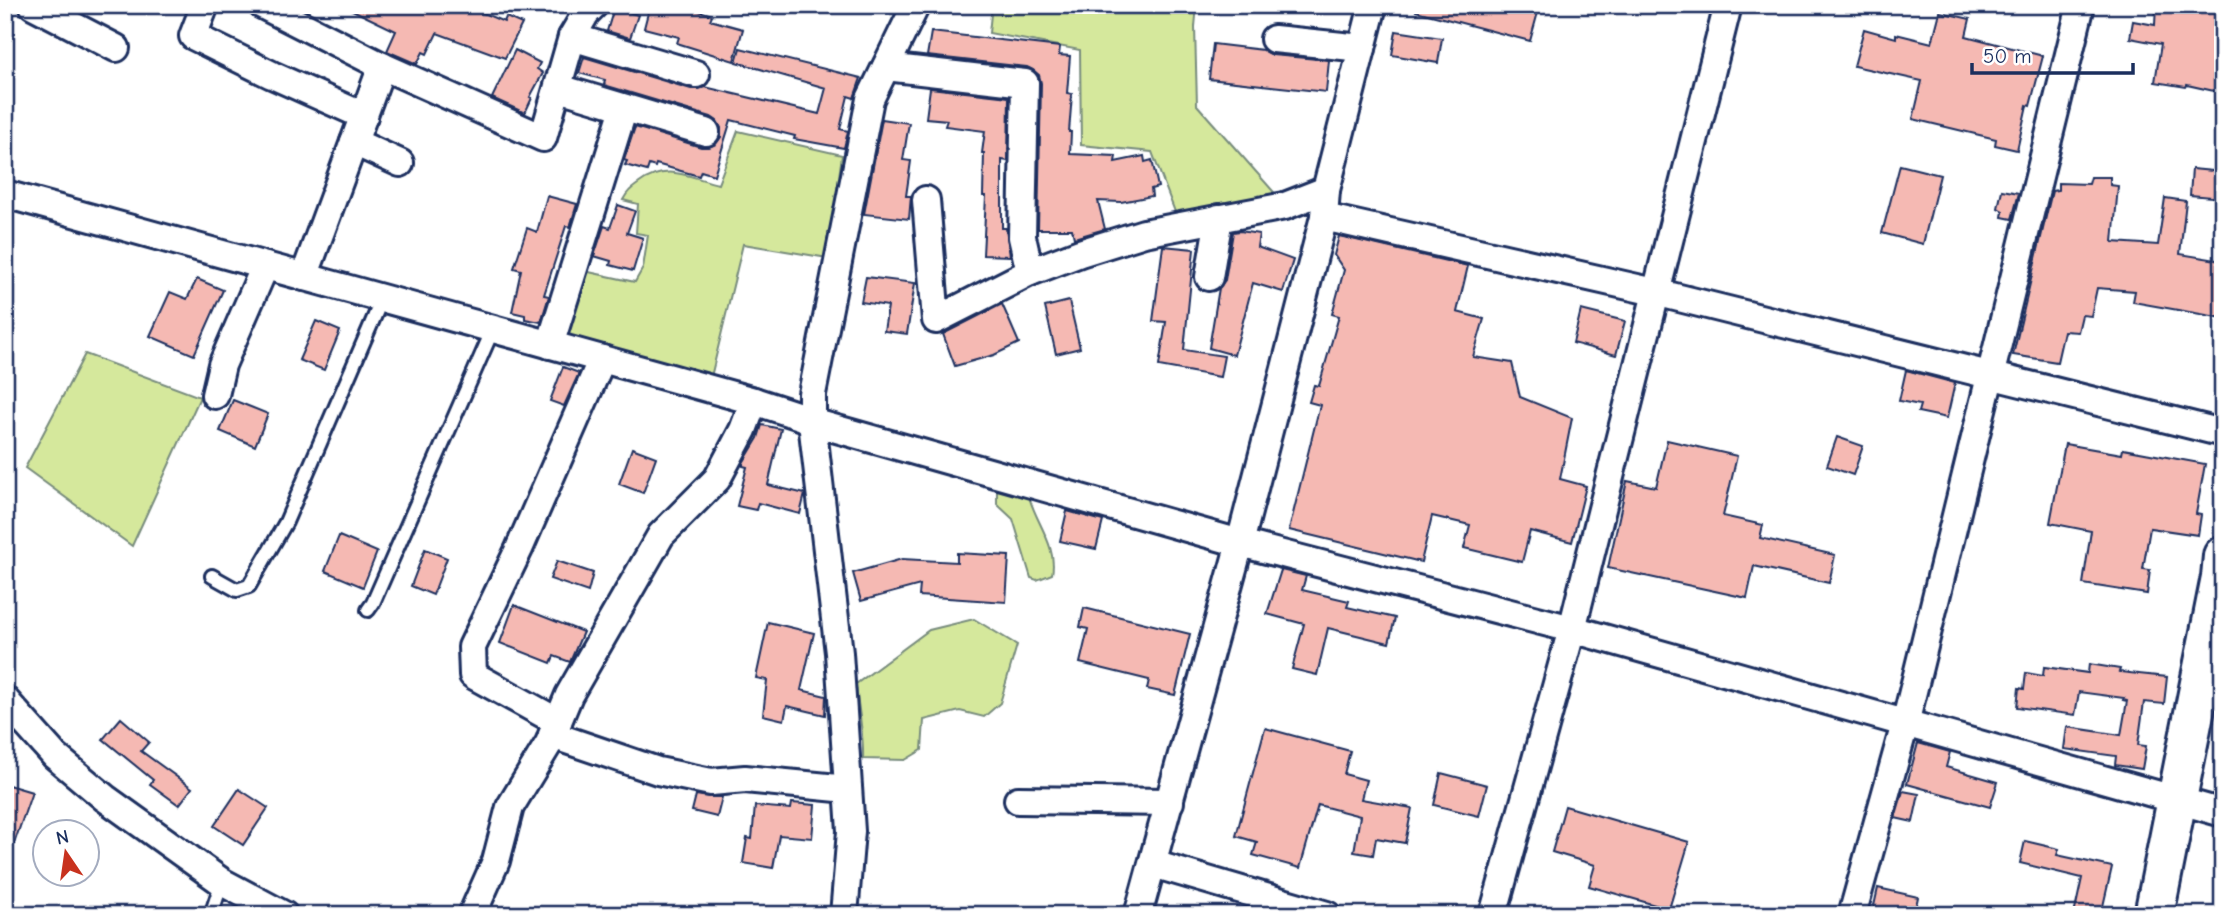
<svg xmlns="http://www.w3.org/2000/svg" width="2228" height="920" font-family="'Comic Neue',sans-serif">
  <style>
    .green { fill: #d5e89c; stroke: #788c7d; stroke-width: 2 }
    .building { fill: #f5b9b3; stroke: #1b2f5e; stroke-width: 2 }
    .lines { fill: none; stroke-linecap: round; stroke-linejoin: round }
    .service-casing { stroke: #1b2f5e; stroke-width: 18 }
    .minor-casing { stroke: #1b2f5e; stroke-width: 32 }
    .primary-casing { stroke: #1b2f5e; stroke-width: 44 }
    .service { stroke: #fff; stroke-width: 12 }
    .minor { stroke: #fff; stroke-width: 26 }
    .primary { stroke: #fff; stroke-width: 38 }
  </style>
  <rect width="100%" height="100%" fill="#fff"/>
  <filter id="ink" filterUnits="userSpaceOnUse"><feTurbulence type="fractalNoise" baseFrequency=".0143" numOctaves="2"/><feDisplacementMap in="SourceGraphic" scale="14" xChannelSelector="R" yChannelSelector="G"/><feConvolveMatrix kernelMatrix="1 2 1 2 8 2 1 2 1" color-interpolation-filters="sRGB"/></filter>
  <g filter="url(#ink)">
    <g class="green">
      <path d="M992 5H1197L1195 27 1197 105 1280 199 1177 217 1152 152 1081 145 1080 50 989 33Z"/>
      <path d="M738 131 842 155 828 258 743 244 711 377 559 339 584 271 635 282 643 268 648 235 636 233 638 204 623 200C627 192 631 189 638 184 666 163 686 176 718 184Z"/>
      <path d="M85 354 200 397 132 546 25 468Z"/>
      <path d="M1009 486 1028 493C1034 520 1058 546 1052 574L1037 580 1031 578 1013 519 997 504V490Z"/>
      <path d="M974 619 1017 645 1000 703 984 717 960 711 924 720 922 750 905 760 863 759C864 733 858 710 856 684L929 630Z"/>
    </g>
    <g class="building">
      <path d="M342 5H464L504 22 506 17 522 24 505 58 437 33 427 54 423 52 417 64 387 51 396 31Z"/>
      <path d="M650 5H680L712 15 710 20 743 29 734 61 677 43 679 37 644 28Z"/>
      <path d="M1417 5H1540L1530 41 1416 11Z"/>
      <path d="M2156 5H2223V93L2187 85 2186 87 2155 82 2161 44 2130 38 2133 21 2155 25Z"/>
      <path d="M614 8 638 15 630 38 607 31Z"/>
      <path d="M1940 12 1970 19 1966 36 2043 56 2030 106 2027 105 2017 150 1995 145 1996 139 1913 119 1922 81 1854 66 1864 29 1896 38V34L1932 43Z"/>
      <path d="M1396 31 1442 38 1438 63 1392 55Z"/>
      <path d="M931 32 1060 47 1059 55 1070 56 1067 93 1072 94 1069 132H1071L1070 154 1116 156 1115 162 1144 156 1145 162 1152 160 1158 187 1151 189 1152 196 1121 202 1098 201 1105 229 1074 238 1072 229H1038L1041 83 1039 75 1033 70 1027 67 927 56Z"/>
      <path d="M1213 44 1263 50 1272 55 1329 60 1326 92 1209 79Z"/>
      <path d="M740 48 861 78 854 98 848 96 840 129 848 131 844 148 794 139 795 136 731 120 714 175 701 171 699 176 656 164 655 167 649 165 647 171 625 165 627 161 624 160 635 127 701 147H709L716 144 721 137V128L717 121 711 117 604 85 605 80 579 73 584 57 691 89H699L705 87 819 114 826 88 736 62Z"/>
      <path d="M515 50 540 63 537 69 543 73 530 97 532 98 525 113 492 98Z"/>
      <path d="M930 88 1009 97 1008 161 1002 160V228H1006L1010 256 983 255 986 196H983L984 153H982L985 131 945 126 947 120 926 118Z"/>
      <path d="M882 119 909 123 903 160 911 161 906 196H911L909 219 864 214Z"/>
      <path d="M1900 165 1940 175 1923 244 1882 233Z"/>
      <path d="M2192 169 2223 172V198L2190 195Z"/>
      <path d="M2091 177H2110V185L2118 186 2113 242 2158 245 2165 198 2186 201 2180 254 2223 261V318L2133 302 2135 291 2097 288 2091 316 2082 315 2078 332 2064 331 2057 362 2013 355 2052 191 2058 190V183L2089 184Z"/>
      <path d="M2002 190 2019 193 2012 219 2002 217 2003 211 1998 208Z"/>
      <path d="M547 196 577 204 570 227 566 226 544 295 549 296 541 322 525 319V315L512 312 521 270 514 268 527 228 537 232Z"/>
      <path d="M618 205 635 211 627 233 643 238 633 271 610 265 611 261 594 256 604 226 610 228Z"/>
      <path d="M1240 231 1259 234 1257 247 1293 260 1283 292 1253 283 1234 355 1209 348 1219 288 1225 280 1233 232Z"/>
      <path d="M1339 236 1468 266 1457 312 1484 319 1473 357 1512 363 1520 397 1572 418 1560 479 1586 486 1572 542 1530 531 1522 562 1464 548 1470 525 1432 516 1421 562 1289 530 1320 405 1309 402 1314 385 1319 386 1339 316 1332 314 1344 270 1334 255Z"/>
      <path d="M1163 246 1194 249 1184 350 1224 356 1220 377 1159 366 1166 322 1153 321Z"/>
      <path d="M866 277 915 283 907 334 884 331 888 306 861 302Z"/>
      <path d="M197 279 223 290 194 355 150 336 170 292 187 299Z"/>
      <path d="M1069 301 1080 348 1056 354 1045 307Z"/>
      <path d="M1002 304 1019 343 994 355 955 366 943 334Z"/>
      <path d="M1581 310 1625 321 1616 355 1573 343Z"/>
      <path d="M316 321 340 331 324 370 299 360Z"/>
      <path d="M563 367 579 373 564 406 550 401Z"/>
      <path d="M1906 370 1955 383 1947 418 1918 412 1920 405 1899 401Z"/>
      <path d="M233 400 268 414 255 446 220 431Z"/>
      <path d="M762 425 781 429 768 485 805 494 800 514 758 503 756 510 737 506 747 467 743 466V463L758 438Z"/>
      <path d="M1837 437 1863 446 1853 475 1827 466Z"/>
      <path d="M1667 440 1737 456 1723 516 1763 525 1760 538 1835 555 1829 583 1754 566 1747 598 1608 568 1627 481 1656 487Z"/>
      <path d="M2065 444 2122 454 2123 449 2205 464 2196 514 2201 515 2198 535 2150 528 2143 569 2150 570 2147 594 2083 584 2091 531 2050 523Z"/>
      <path d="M632 448 656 457 643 493 619 484Z"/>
      <path d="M1067 511 1103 521 1096 549 1060 541Z"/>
      <path d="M339 536 377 552 363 587 325 571Z"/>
      <path d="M425 549 447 558 433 595 411 586Z"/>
      <path d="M957 553 1009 556 1006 602 919 596 920 585 861 601 853 573 902 559 957 562Z"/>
      <path d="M557 561 593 573 588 592 550 579Z"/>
      <path d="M1281 570 1306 576 1302 590 1349 601 1347 607 1395 618 1389 643 1328 628 1317 675 1292 669 1304 624 1267 614Z"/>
      <path d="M514 605 583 632 570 662 554 656 551 663 500 643Z"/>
      <path d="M1084 608 1190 634 1175 695 1147 689 1149 680 1080 663 1088 629 1080 627Z"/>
      <path d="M768 622 814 633 801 690 826 696 825 715 787 706 784 720 763 715 767 680 756 678Z"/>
      <path d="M2089 664 2120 669 2119 672 2167 677 2164 704 2144 702 2138 745 2146 746 2142 769 2115 765 2116 756 2064 749 2067 727 2121 735 2127 701 2123 700 2124 698 2079 692 2075 715 2017 707 2019 688 2024 689 2026 673 2043 676 2044 667 2088 673Z"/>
      <path d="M121 718 149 742 141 751 192 788 179 805 150 784 153 780 103 739Z"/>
      <path d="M1265 728 1350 751 1344 774 1366 780 1361 799 1412 808 1405 843 1376 838 1373 855 1354 852 1360 816 1318 805 1300 868 1253 855 1257 842 1236 836Z"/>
      <path d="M1918 743 1950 752 1946 767 1998 782 1990 807 1907 784Z"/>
      <path d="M1441 773 1487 785 1479 816 1434 805Z"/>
      <path d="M5 784 32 792 8 861H5Z"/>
      <path d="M239 789 268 808 243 845 214 826Z"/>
      <path d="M1903 791 1919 794 1913 822 1895 818Z"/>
      <path d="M696 795 708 797H722L717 817 692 811Z"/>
      <path d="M792 803 815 805 812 838 779 835 773 868 743 863 747 838 752 839 755 806 791 809Z"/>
      <path d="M1565 806 1689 842 1669 909 1589 886 1595 865 1552 852Z"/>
      <path d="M2025 841 2059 849 2057 855 2112 867 2101 915H2074L2082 878 2020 863Z"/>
      <path d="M1878 888 1918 897 1914 915H1872Z"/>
    </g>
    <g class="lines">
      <g class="service-casing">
        <g id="service">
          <path d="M212 576 237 590 249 586 286 522 382 299"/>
          <path d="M368 610 373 603 493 329"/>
          <path d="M211 915 222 882"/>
        </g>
      </g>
      <g class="minor-casing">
        <g id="minor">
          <path d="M33 5 116 48"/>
          <path d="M205 5 193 36 272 75 364 116"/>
          <path d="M262 5 382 66 543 138 572 37 586 13 594 5"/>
          <path d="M572 37 696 74"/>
          <path d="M1274 39 1362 48"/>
          <path d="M886 67 1025 83 1022 237 1030 272"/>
          <path d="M559 88 706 132"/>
          <path d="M354 142 400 163"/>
          <path d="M5 194 754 401 803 417 812 422 1240 543 1572 629 2223 813"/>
          <path d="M926 200 936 320 1030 272 1080 253 1144 233 1285 206 1326 190"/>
          <path d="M1324 217 1655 292 2223 433"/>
          <path d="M304 277 382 66"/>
          <path d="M1209 277 1219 218"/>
          <path d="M550 345 624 108"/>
          <path d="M215 395 222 365 265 266"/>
          <path d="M5 700 55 756 105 798 222 882 284 915"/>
          <path d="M558 722 473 675 472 647 519 549 602 359"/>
          <path d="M552 735 658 771 711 782 745 779 848 789"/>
          <path d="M1018 800 1170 802"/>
          <path d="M1153 864 1327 915"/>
          <path d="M472 915 496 861 510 807 549 743 569 695 661 535 717 479 743 430 754 401"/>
          <path d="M844 915 851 831 839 653 812 422V394L870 99 916 5"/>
          <path d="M1138 915 1240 543 1324 217 1326 190 1373 5"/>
          <path d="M1493 915 1572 629 1728 5"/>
          <path d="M1852 915 1905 724 2081 5"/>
        </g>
      </g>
      <g class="primary-casing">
        <path id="primary" d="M2154 915 2221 577 2223 556"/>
      </g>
      <use href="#service" class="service"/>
      <use href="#minor" class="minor"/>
      <use href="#primary" class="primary"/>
    </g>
  </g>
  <rect width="2228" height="920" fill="none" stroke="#fff" stroke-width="28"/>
  <rect x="14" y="14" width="2200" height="892" fill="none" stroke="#1b2f5e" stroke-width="2.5" filter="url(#ink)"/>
  <g transform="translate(66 853) rotate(347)"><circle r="33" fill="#ffffff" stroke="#a4acbf" stroke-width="2"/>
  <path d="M0-5L12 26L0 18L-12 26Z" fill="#c8321e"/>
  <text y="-10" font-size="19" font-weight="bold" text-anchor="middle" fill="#1b2f5e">N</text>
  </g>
  <path d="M1972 63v10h161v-10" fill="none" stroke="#1b2f5e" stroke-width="3.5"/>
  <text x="1983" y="63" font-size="21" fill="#1b2f5e" stroke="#ffffff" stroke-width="5" paint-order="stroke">50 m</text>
</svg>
